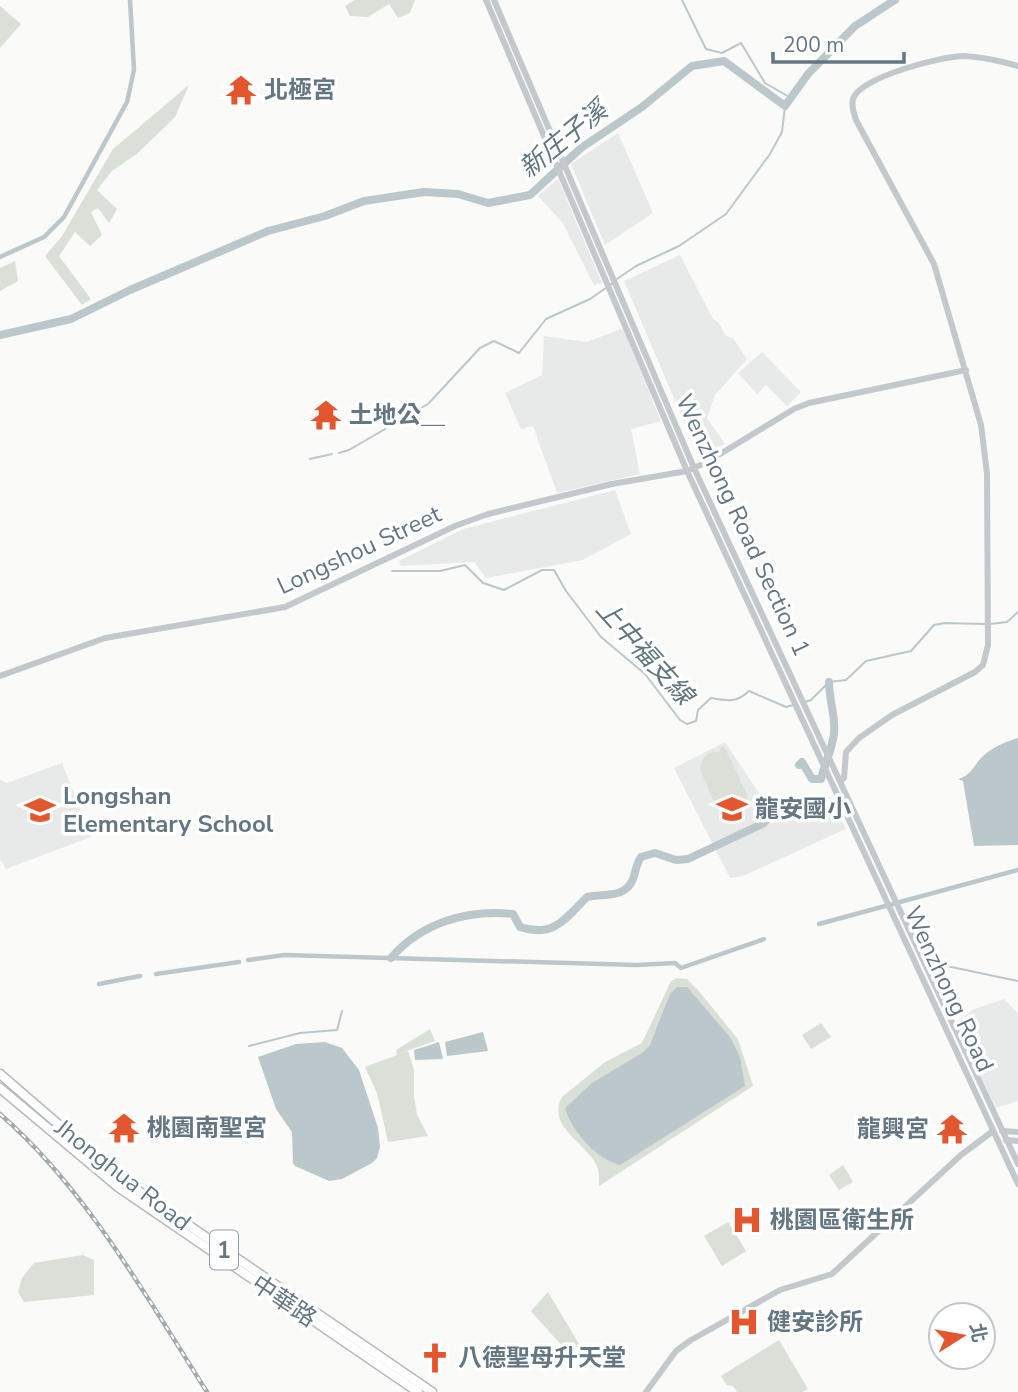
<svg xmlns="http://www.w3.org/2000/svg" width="1018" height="1392" font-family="'Nunito Sans','Noto Sans TC',sans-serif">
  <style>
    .built { fill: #e8e9e9 }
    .green { fill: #dadfd7 }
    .water { fill: #bbc7cb }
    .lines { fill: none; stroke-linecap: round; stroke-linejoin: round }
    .stream { stroke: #bbc7cb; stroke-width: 2 }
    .canal { stroke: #bbc7cb; stroke-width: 4.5 }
    .river { stroke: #bbc7cb; stroke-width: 8 }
    .major-casing { stroke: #b5babe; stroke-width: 11 }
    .minor { stroke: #c3c8cc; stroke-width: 6 }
    .major { stroke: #fff; stroke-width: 8 }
    .rail-casing { stroke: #a2aab0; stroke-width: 4.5 }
    .rail { stroke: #fff; stroke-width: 2; stroke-dasharray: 5; stroke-linecap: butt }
    .labels { text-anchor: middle; stroke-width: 7; stroke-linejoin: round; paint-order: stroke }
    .shield { fill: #fff; stroke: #939fa8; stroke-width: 2 }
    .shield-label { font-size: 23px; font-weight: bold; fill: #657683 }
    .poi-label { font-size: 24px; font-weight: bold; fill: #657683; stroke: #fff; text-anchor: start }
    .street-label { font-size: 24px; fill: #657683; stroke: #fff }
    .water-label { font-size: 26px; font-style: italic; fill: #60757c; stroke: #fff }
  </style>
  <rect width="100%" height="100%" fill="#fafaf8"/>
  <g class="built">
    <path d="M618 133 653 213 605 245 571 164Z"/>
    <path d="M558 179 602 283 594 285 562 222 538 196Z"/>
    <path d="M680 255 713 319 718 322 726 336 733 338 747 359 715 395 707 418 725 444 699 457 624 281Z"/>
    <path d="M623 328 661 421 631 429 640 474 557 493 533 426 521 429 505 393 542 375 544 336 587 342Z"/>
    <path d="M762 352 801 392 787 406 766 385 757 394 738 373Z"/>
    <path d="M615 490 631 534 583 560 486 578 474 562 401 566 399 561 463 529Z"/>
    <path d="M725 742 777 820 830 797 846 829 743 876 730 878 674 768Z"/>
    <path d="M62 763 91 837 6 869 0 859V780L7 783Z"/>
    <path d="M1004 999 1018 1013V1101L996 1108 955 1023 974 1009Z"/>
  </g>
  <g class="green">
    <path d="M355 0H415L410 13 398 18 389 4 368 17 350 16 345 6Z"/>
    <path d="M0 6 21 24 0 48Z"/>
    <path d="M189 85 175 117 138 153 112 171 97 190 117 209 109 223 98 208 91 212 102 235 90 246 75 232 59 256 91 299 82 305 45 256 62 236 113 149Z"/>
    <path d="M15 261 18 281 0 291V268Z"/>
    <path d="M724 746 748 797 744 800 741 796C735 806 724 809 714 802L700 769C701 758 709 750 721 752L719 748Z"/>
    <path d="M677 978 687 979 697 989 738 1039 753 1086 599 1186C599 1181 599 1174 598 1169 592 1146 545 1128 562 1097L605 1062 642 1043 671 981Z"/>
    <path d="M821 1023 831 1037 811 1049 802 1035Z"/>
    <path d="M430 1029 435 1041 398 1054 408 1051 414 1070V1096L417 1115 428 1136 388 1142 377 1093 365 1067 397 1055 396 1050Z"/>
    <path d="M843 1165 853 1182 839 1190 829 1175Z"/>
    <path d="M728 1222 746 1251 722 1266 704 1236Z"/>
    <path d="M83 1255 94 1260V1295L24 1302 18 1292 22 1278 34 1263Z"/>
    <path d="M548 1292 579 1344 569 1354 531 1311Z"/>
    <path d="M779 1340 808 1389 802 1392H737L733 1386 727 1385 721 1376Z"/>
  </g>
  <g class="water">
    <path d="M1018 738V845L974 846 963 781 958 779C972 775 973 766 982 757 992 747 1005 742 1018 738Z"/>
    <path d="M677 987H687L730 1037 740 1057 745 1086 620 1165C598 1160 571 1131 565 1108L592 1083 642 1053 650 1045 670 994Z"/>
    <path d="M483 1032 488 1051 447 1056 445 1042Z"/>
    <path d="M325 1042 342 1048 359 1070 378 1128 380 1147 377 1158 372 1163 342 1179 329 1181 295 1166 293 1163 292 1132 276 1109 258 1057 296 1044Z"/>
    <path d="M439 1042 443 1059 415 1060 414 1050Z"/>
  </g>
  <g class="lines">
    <g class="stream">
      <path d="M682 0 706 49 722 53 741 43 765 83 791 98"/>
      <path d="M617 279 636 266 679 246 726 214 770 154 782 132 785 106"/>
      <path d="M339 453 349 450 428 404 480 348 494 341 519 353 546 319 590 299 613 283"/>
      <path d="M310 459 332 454"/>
      <path d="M392 571H440L465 565 483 583 504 590 542 570H554L566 591 601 637 645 674 680 720 687 724 696 721 698 710 711 698C727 701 737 703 749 691L786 707 793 705"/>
      <path d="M990 624 1007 622 1018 612"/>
      <path d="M805 702 811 700 829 682 846 680 866 661 911 651 934 625 945 623 985 624"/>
      <path d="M937 964 1018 981"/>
      <path d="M249 1046 300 1033 337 1030 342 1011"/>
    </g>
    <g class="canal">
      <path d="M0 257 44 237 64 217 127 102 134 70 130 0"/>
      <path d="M819 924 1018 870"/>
      <path d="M248 960 284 955 637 965 675 963 681 968 764 939"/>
      <path d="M156 974 239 962"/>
      <path d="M99 984 140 976"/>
    </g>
    <g class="river">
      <path d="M0 335 71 319 130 290 268 231 325 216 364 201 424 192 458 194 488 203 530 195 581 148 642 107 692 66 724 61 785 106 808 74 855 26 895 0"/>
      <path d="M799 765 802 762 812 779H821C825 764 832 749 834 734 836 717 829 700 829 682"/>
      <path d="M391 958C421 923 467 909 513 914L520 927C554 938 565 919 587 897 604 893 625 899 633 879 636 871 636 864 641 857L655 853 676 860 688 859 764 823 770 816 774 799"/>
    </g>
    <g class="major-casing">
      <g id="major">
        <path d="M0 1074 124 1181 432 1392"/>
        <path d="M0 1088 118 1187 418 1392"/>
      </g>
    </g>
    <g class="minor">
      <path d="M486 0 687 471 1018 1184"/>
      <path d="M494 0 694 468 1018 1164"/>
      <path d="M0 676 105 638 285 607 455 526 488 514 612 484 687 471 707 462 794 409 809 403 966 370"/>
      <path d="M840 781 844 778 846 752 859 738 892 715 975 672 983 665 988 645 987 474 981 425 934 264 856 120C854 113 851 106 853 99 860 77 942 56 964 56 982 57 1001 61 1018 66"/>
      <path d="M1002 1131 1018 1132"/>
      <path d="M1006 1140 1018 1141"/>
      <path d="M646 1392 676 1351 691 1340 780 1290 832 1274 961 1155 993 1131"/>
    </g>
    <use href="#major" class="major"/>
    <g class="rail-casing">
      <path id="rail" d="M0 1114C86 1189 146 1296 207 1392"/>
    </g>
    <use href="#rail" class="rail"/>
  </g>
  <defs>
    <g id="temple-bare" transform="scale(2.415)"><path d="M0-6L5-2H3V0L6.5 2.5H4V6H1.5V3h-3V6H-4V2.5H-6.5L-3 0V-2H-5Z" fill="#e4572e" stroke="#fff" stroke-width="2.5" paint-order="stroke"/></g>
    <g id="school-bare" transform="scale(2.415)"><path d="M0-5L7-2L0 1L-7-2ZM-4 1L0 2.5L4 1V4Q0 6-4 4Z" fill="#e4572e" stroke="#fff" stroke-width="2.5" paint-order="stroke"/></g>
    <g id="hospital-bare" transform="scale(2.415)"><path d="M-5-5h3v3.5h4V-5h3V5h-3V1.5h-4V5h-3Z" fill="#e4572e" stroke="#fff" stroke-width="2.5" paint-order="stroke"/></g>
    <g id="church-bare" transform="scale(2.415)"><path d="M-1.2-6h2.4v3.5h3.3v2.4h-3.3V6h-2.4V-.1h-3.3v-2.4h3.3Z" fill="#e4572e" stroke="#fff" stroke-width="2.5" paint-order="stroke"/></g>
  </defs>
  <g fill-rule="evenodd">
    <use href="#temple-bare" x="241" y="90"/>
    <use href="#temple-bare" x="326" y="415"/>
    <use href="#school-bare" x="732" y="809"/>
    <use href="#school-bare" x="40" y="810"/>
    <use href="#temple-bare" x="124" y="1128"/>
    <use href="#temple-bare" x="952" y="1129"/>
    <use href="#hospital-bare" x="747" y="1220"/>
    <use href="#hospital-bare" x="744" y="1322"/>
    <use href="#church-bare" x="435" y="1358"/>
  </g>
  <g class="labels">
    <rect class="shield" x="210" y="1230.5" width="28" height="39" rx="5"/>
    <g class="shield-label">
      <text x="224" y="1258">1</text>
    </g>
    <g class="poi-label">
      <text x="264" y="98">北極宮</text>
      <text x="349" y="423">土地公＿</text>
      <text x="63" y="804">Longshan<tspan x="63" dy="28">Elementary School</tspan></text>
      <text x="755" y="817">龍安國小</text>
      <text x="147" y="1136">桃園南聖宮</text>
      <text x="929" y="1137" text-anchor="end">龍興宮</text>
      <text x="770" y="1228">桃園區衛生所</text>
      <text x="767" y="1330">健安診所</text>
      <text x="458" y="1366">八德聖母升天堂</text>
    </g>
    <g class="street-label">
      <text transform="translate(743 525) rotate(65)" y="8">Wenzhong Road Section 1</text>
      <text transform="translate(359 550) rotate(-25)" y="8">Longshou Street</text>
      <text transform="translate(949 989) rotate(65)" y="8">Wenzhong Road</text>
      <text transform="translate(123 1175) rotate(38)" y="8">Jhonghua Road</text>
      <text transform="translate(284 1301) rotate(34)" y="8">中華路</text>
    </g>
    <g class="water-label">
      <text transform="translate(563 139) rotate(-39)" y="9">新庄子溪</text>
      <text transform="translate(645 652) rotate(48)" y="9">上中福支線</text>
    </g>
  </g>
  <g transform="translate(962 1336) rotate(79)"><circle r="33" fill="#ffffff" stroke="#c1c8cd" stroke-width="2"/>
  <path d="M0-5L12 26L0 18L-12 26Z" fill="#e4572e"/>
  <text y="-10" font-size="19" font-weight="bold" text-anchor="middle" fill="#657683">北</text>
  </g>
  <path d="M773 52v10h131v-10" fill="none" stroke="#657683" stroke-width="3.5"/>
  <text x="783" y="52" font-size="21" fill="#657683" stroke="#ffffff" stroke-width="5" paint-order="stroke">200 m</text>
</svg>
